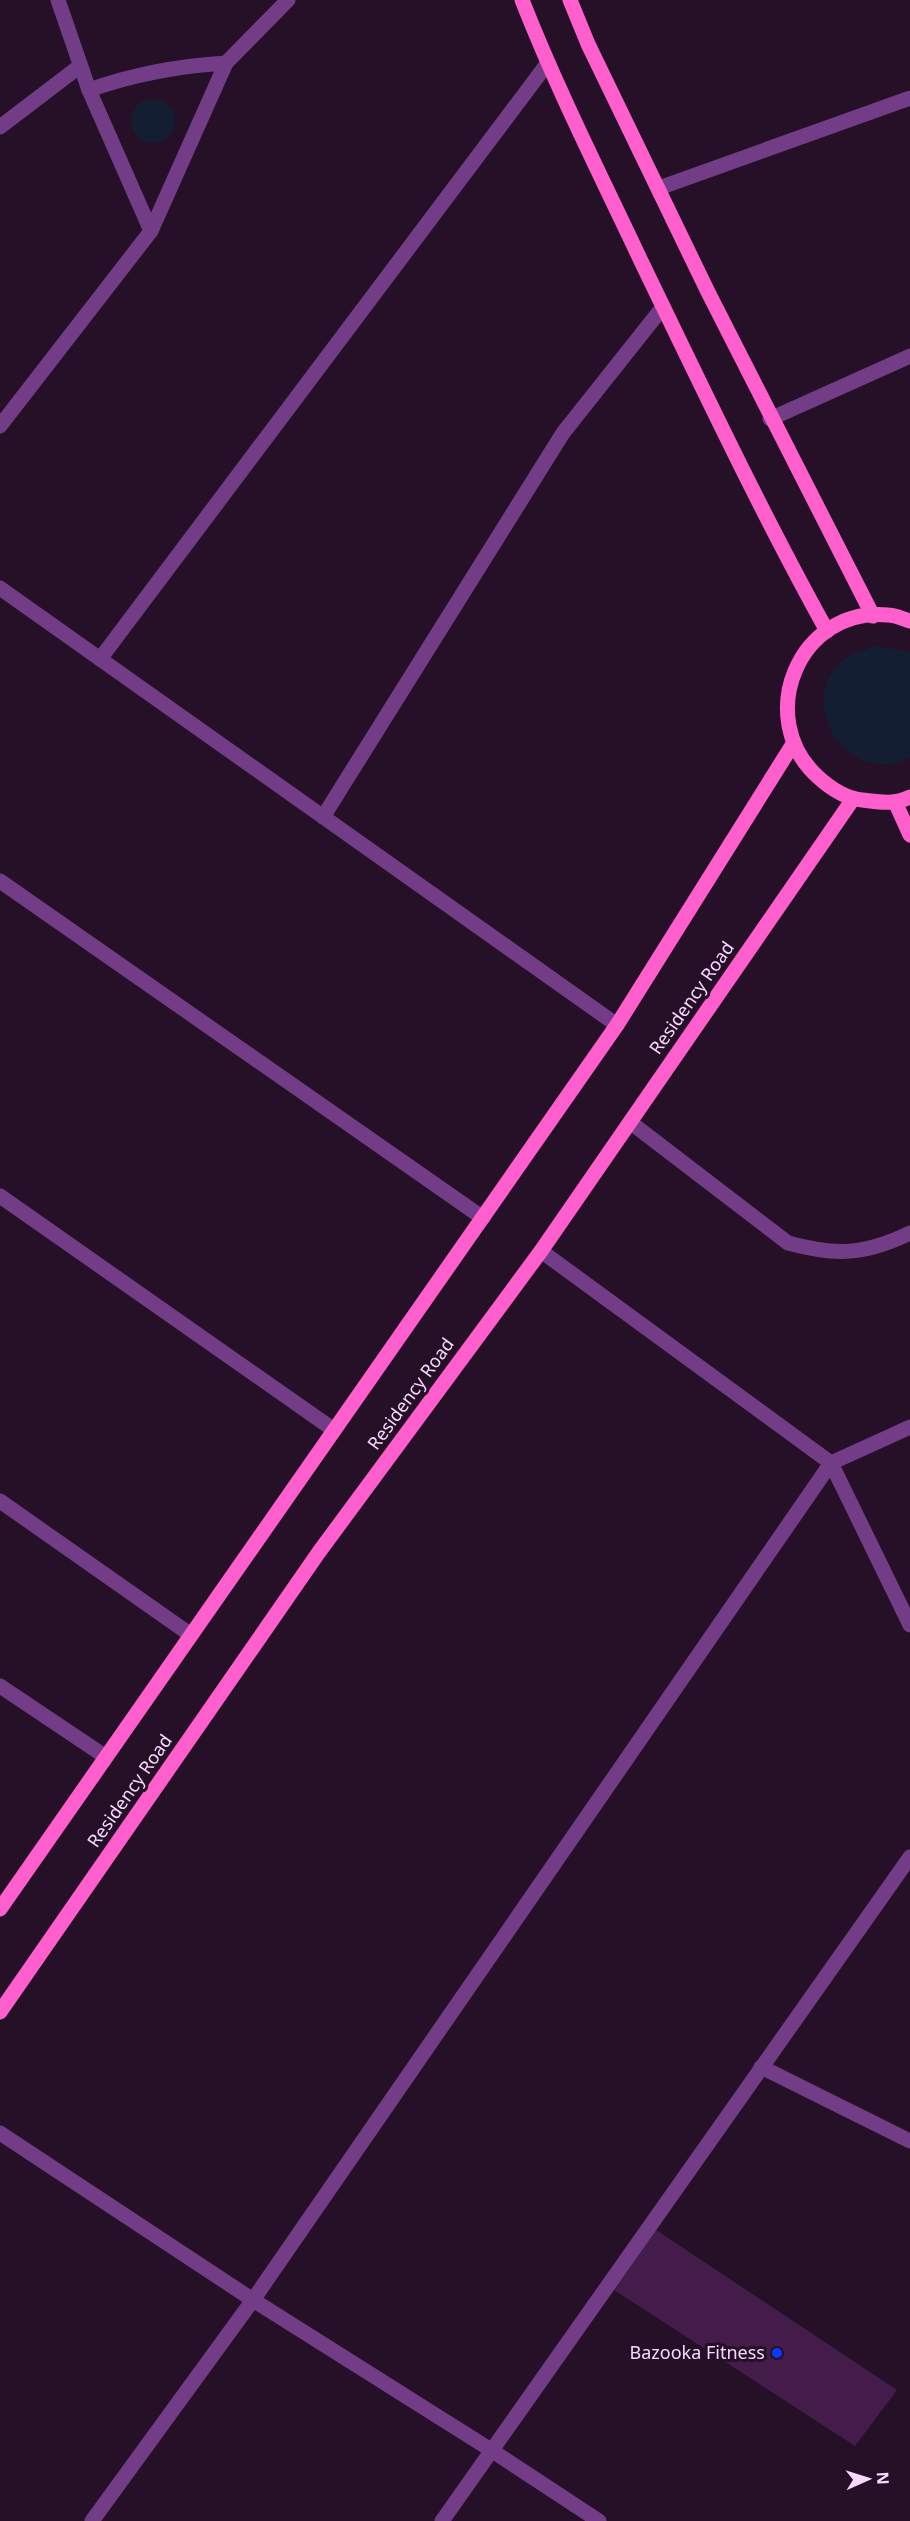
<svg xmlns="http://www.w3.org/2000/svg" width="910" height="2521" font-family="'Noto Sans',sans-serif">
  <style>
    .green { fill: #131e32 }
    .building { fill: #441c49 }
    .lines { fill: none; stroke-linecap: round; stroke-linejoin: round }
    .minor { stroke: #723c87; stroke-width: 15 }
    .major { stroke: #fe5fcd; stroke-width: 15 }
    .poi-dot { fill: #053bfd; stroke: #251028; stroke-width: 2 }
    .labels { text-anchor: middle; stroke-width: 6; stroke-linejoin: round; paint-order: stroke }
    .street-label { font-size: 18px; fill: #f7d8ff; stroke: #251028 }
    .poi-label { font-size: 18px; fill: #f7d8ff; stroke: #251028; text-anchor: end }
  </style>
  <rect width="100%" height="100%" fill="#251028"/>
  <g class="green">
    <circle cx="153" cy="121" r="22"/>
    <path d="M877 646 910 652V757C844 792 789 692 850 655 858 651 868 649 877 646Z"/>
  </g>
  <path class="building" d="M656 2230 897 2390 855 2446 614 2290Z"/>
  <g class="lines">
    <g class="minor">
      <path d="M58 0 89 90 151 231"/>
      <path d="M89 90C134 74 178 66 226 63L288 0"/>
      <path d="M0 127 80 66"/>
      <path d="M659 188 910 98"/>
      <path d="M770 419 910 356"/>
      <path d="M0 426 151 231 226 63"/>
      <path d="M0 588 617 1025"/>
      <path d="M100 659 547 64"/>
      <path d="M323 817 563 433 663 307"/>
      <path d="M0 881 483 1218"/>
      <path d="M630 1122 788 1243C836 1256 865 1255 910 1233"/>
      <path d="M0 1196 334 1430"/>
      <path d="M541 1251 831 1463 910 1625"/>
      <path d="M0 1501 191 1635"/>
      <path d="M0 1686 106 1757"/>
      <path d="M761 2067 910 2141"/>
      <path d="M0 2133 253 2300 491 2450 599 2521"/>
      <path d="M92 2521 253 2300 831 1463 910 1427"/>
      <path d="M442 2521 910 1857"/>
    </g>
    <g class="major">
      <path d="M522 0C557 89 600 174 641 261 701 385 760 510 827 631"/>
      <path d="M570 0 588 44 708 292 873 616"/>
      <path d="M910 621C903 619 895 615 888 615 799 606 753 718 818 777 830 788 845 798 862 800 880 802 893 805 910 797"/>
      <path d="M896 804 910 835"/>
      <path d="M0 1909 617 1025 793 744"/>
      <path d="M0 2012 319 1552 541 1251 853 799"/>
    </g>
  </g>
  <circle class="poi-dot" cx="777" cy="2353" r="6"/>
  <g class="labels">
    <g class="street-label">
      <text transform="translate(692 998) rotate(-55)" y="6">Residency Road</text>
      <text transform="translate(411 1394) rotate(-54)" y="6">Residency Road</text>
      <text transform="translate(130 1791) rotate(-55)" y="6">Residency Road</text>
    </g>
    <g class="poi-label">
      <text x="765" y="2359">Bazooka Fitness</text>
    </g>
  </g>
  <g transform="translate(868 2479) rotate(87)" stroke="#251028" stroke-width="4.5" paint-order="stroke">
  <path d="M0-4.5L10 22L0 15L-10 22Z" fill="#f7d8ff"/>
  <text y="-9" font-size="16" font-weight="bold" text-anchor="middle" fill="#f7d8ff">N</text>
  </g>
</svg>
